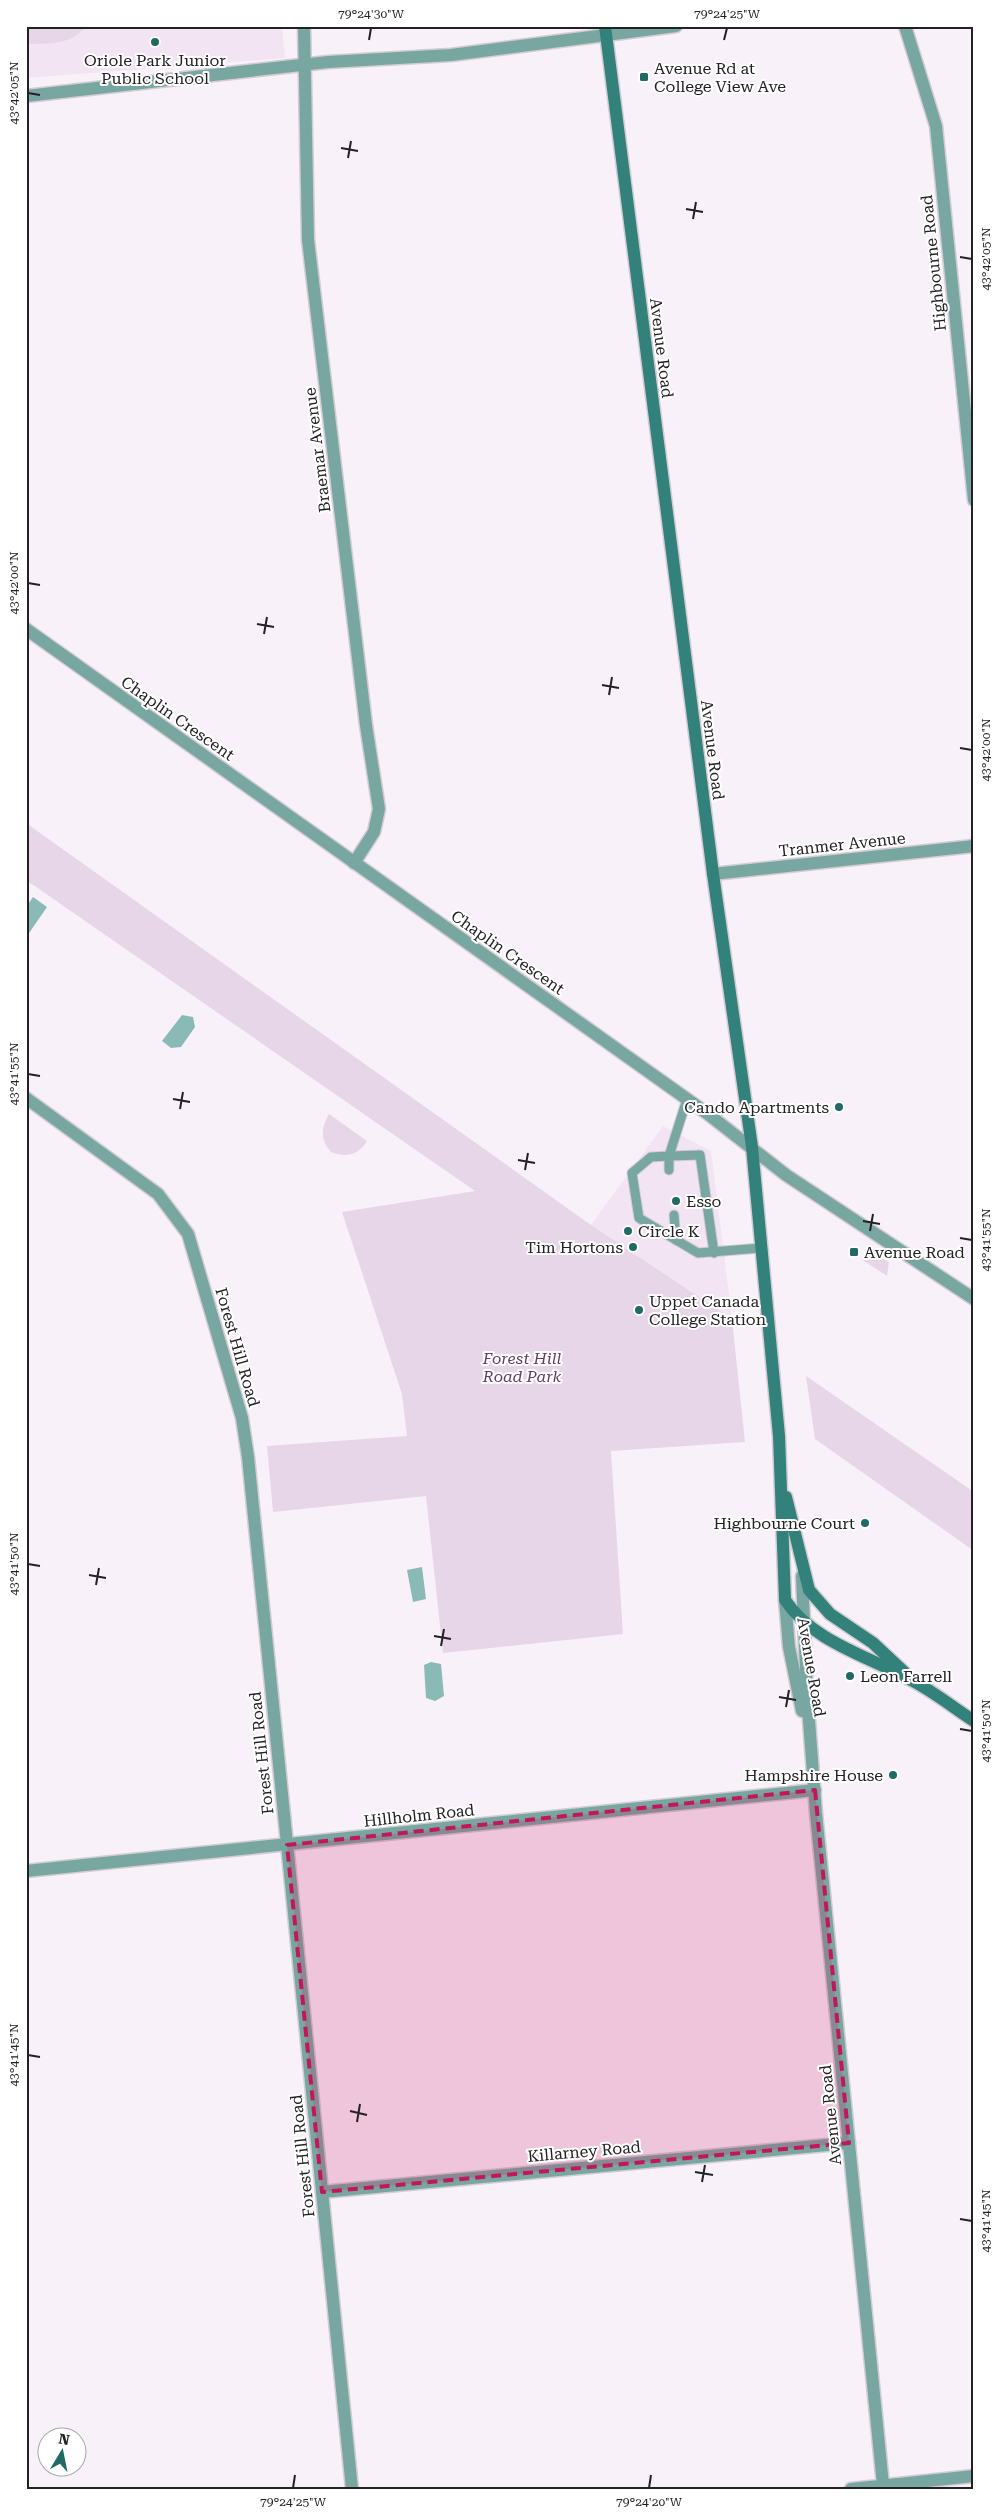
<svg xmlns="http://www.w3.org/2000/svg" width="1000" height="2515" font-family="'Roboto Serif',serif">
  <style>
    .built { fill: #f2e4f3 }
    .green { fill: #e7d6e8 }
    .water { fill: #8abab6 }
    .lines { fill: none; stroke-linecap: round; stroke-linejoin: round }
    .service-casing { stroke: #d3ccd3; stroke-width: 11 }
    .minor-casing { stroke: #d3ccd3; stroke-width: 15 }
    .tertiary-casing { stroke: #d3ccd3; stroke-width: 15 }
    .secondary-casing { stroke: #d3ccd3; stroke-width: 15 }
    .service { stroke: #78a7a2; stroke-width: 9 }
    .minor { stroke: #78a7a2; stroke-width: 12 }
    .tertiary { stroke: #78a7a2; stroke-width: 12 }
    .secondary { stroke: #33817b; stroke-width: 12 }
    .marked { fill: #c2185b; fill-opacity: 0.2; stroke: #c2185b; stroke-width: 4; stroke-dasharray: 10 6; stroke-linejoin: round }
    .ticks { fill: none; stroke: #242124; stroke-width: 2 }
    .poi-dot { fill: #1f6a65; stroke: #fff; stroke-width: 2 }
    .labels { text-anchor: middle; stroke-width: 4; stroke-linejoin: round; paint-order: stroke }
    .poi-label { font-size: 16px; fill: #242124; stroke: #fff; text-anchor: start }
    .street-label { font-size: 16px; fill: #242124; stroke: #fff }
    .park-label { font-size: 16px; font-style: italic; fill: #623c65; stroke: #fff }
    .neatline { fill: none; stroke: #242124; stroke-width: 2 }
    .ticks-label { font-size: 12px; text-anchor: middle; fill: #242124 }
  </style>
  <rect width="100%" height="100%" fill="#f9f1fa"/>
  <g class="built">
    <path d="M26 26H282L285 58 26 78Z"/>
    <path d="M663 1126 711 1151 732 1319 591 1225Z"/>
  </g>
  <g class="green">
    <path d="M26 26H84C75 45 47 43 30 44L26 40Z"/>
    <path d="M26 823 591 1225 732 1319 745 1442 611 1451 623 1634 443 1653 426 1496 273 1512 267 1446 407 1436 402 1394 342 1212 475 1191 26 880Z"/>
    <path d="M329 1114 367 1141C359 1155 346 1158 331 1152 320 1140 321 1128 329 1114Z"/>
    <path d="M867 1250 889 1262 887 1276 861 1259Z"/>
    <path d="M806 1376 974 1492V1551L815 1439Z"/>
  </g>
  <g class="water">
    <path d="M33 897 47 907 27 936 26 907Z"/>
    <path d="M182 1015 193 1017 195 1027 181 1047 171 1048 162 1041Z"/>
    <path d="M422 1567 426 1599 413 1602 407 1570Z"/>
    <path d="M431 1662 441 1664 444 1696 435 1701 426 1698 424 1665Z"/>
  </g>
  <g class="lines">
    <g class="service-casing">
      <g id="service">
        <path d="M687 1099 669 1156 651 1157 632 1173 639 1218 698 1253 761 1248"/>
        <path d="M669 1170V1156L700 1155 714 1253"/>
        <path d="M674 1215 676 1240"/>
      </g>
    </g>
    <g class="minor-casing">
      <g id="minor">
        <path d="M304 26 308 240 366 725 379 809 374 832 354 863"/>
        <path d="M905 26 936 126 974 500"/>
        <path d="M26 96 328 62 451 55 676 26"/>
        <path d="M713 874 974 846"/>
        <path d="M26 1098 158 1194 188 1234 242 1418 248 1457 352 2489"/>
        <path d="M802 1576 807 1694 816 1813 883 2485"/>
        <path d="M785 1600 789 1647 802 1711"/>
        <path d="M26 1871 815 1790"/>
        <path d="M322 2192 849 2143"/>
        <path d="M851 2489 974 2476"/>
      </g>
    </g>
    <g class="tertiary-casing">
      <path id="tertiary" d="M26 629 708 1114 786 1175 974 1299"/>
    </g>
    <g class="secondary-casing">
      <g id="secondary">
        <path d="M605 26 713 874 752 1147 779 1436 785 1600C814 1643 869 1656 913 1681 934 1692 954 1708 974 1721"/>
        <path d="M786 1497 809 1590 830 1614 873 1643 904 1672"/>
      </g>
    </g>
    <use href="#service" class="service"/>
    <use href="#minor" class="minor"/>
    <use href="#tertiary" class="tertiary"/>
    <use href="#secondary" class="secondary"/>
  </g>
  <path class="marked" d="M815 1790 849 2143 322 2192 287 1845Z"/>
  <path class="ticks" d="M369 40 371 28M724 40 727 28M28 93 40 95M341 148 358 151M348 158 351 141M686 209 703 212M693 219 696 202M960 257 972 259M28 583 40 585M257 624 274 627M264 634 267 617M602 685 619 688M609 695 612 677M960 748 972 750M28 1074 40 1076M173 1099 190 1102M180 1109 183 1092M518 1160 535 1163M525 1170 528 1153M863 1221 880 1224M870 1231 873 1214M960 1238 972 1240M28 1564 40 1566M89 1575 106 1578M96 1585 99 1568M434 1636 451 1639M441 1646 444 1629M779 1697 796 1700M786 1707 789 1690M960 1729 972 1731M28 2055 40 2057M350 2111 367 2115M357 2122 360 2104M695 2172 713 2175M702 2182 705 2165M960 2219 972 2221M293 2488 295 2475M649 2488 651 2475"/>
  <g class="poi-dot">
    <circle cx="155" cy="42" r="5"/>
    <rect x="639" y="72" width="10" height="10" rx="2.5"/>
    <circle cx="839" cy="1107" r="5"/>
    <circle cx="676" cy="1201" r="5"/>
    <circle cx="628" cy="1231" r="5"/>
    <circle cx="633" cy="1247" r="5"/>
    <rect x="849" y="1247" width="10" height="10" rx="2.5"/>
    <circle cx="639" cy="1310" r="5"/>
    <circle cx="865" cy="1523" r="5"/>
    <circle cx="850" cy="1676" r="5"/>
    <circle cx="893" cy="1775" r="5"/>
  </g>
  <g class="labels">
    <g class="poi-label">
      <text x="155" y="66" text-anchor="middle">Oriole Park Junior<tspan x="155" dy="18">Public School</tspan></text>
      <text x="654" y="74">Avenue Rd at<tspan x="654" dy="18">College View Ave</tspan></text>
      <text x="829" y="1113" text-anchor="end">Cando Apartments</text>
      <text x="686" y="1207">Esso</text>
      <text x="638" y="1237">Circle K</text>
      <text x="623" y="1253" text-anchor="end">Tim Hortons</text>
      <text x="864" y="1258">Avenue Road</text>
      <text x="649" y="1307">Uppet Canada<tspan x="649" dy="18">College Station</tspan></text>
      <text x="855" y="1529" text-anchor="end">Highbourne Court</text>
      <text x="860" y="1682">Leon Farrell</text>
      <text x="883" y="1781" text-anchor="end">Hampshire House</text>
    </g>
    <g class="street-label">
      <text transform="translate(933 263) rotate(-96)" y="6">Highbourne Road</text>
      <text transform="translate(662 348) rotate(83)" y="6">Avenue Road</text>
      <text transform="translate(317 450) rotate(-97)" y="6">Braemar Avenue</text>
      <text transform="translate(178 718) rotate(35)" y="6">Chaplin Crescent</text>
      <text transform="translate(713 750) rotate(83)" y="6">Avenue Road</text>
      <text transform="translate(842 844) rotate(-6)" y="6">Tranmer Avenue</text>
      <text transform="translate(508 952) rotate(35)" y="6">Chaplin Crescent</text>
      <text transform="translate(238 1347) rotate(74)" y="6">Forest Hill Road</text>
      <text transform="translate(812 1667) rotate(80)" y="6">Avenue Road</text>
      <text transform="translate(261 1753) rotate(-96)" y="6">Forest Hill Road</text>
      <text transform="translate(419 1815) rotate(-6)" y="6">Hillholm Road</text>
      <text transform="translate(830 2115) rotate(-96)" y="6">Avenue Road</text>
      <text transform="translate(584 2151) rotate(-5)" y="6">Killarney Road</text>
      <text transform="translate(302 2156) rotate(-96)" y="6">Forest Hill Road</text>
    </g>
    <g class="park-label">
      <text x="522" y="1364">Forest Hill<tspan x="522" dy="18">Road Park</tspan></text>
    </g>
  </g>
  <rect width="1000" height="2515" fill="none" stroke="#ffffff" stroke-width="55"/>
  <g transform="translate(62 2452) rotate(10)"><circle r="24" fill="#ffffff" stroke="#a7a6a7"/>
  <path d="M0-4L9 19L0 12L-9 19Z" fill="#1f6a65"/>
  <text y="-8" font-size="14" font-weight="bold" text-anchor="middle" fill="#242124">N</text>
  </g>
  <rect x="28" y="28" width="944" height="2460" class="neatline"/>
  <g class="ticks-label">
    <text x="371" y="18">79°24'30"W</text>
    <text x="727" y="18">79°24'25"W</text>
    <text transform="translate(14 93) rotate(-90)" y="4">43°42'05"N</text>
    <text transform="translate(986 259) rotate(-90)" y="4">43°42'05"N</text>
    <text transform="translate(14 583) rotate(-90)" y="4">43°42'00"N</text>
    <text transform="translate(986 750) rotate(-90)" y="4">43°42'00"N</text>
    <text transform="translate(14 1074) rotate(-90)" y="4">43°41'55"N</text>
    <text transform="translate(986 1240) rotate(-90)" y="4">43°41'55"N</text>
    <text transform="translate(14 1564) rotate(-90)" y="4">43°41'50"N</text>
    <text transform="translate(986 1731) rotate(-90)" y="4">43°41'50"N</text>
    <text transform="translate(14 2055) rotate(-90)" y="4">43°41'45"N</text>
    <text transform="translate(986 2221) rotate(-90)" y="4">43°41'45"N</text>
    <text x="293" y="2506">79°24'25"W</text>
    <text x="649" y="2506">79°24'20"W</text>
  </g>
</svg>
